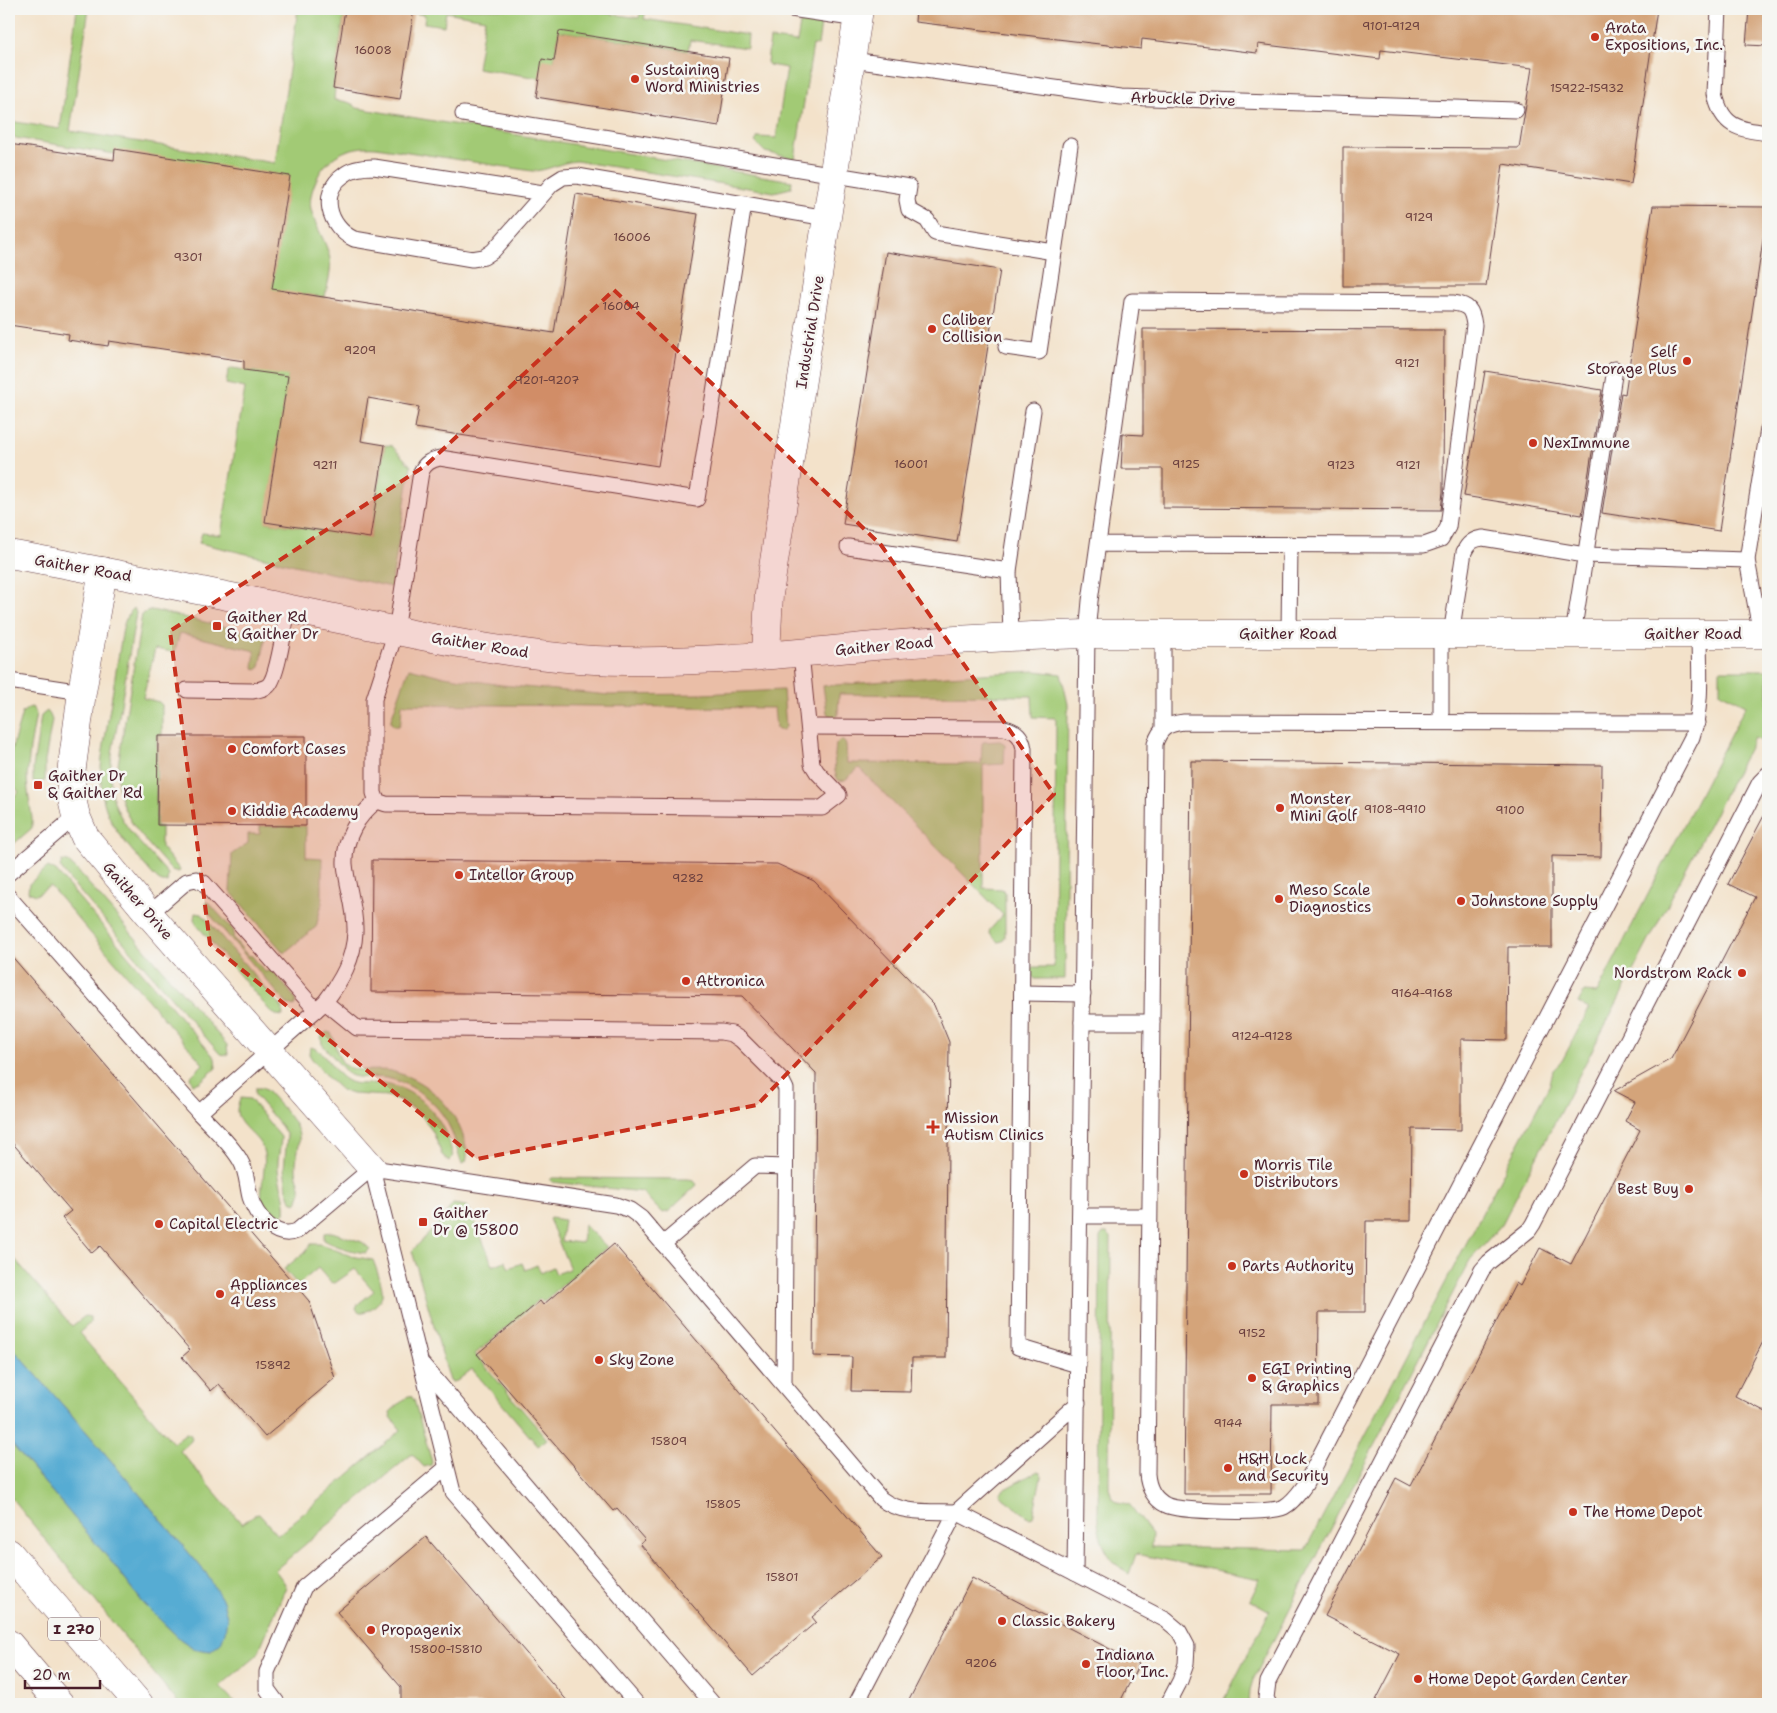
<svg xmlns="http://www.w3.org/2000/svg" width="1777" height="1713" font-family="'Shantell Sans',sans-serif">
  <style>
    .green { fill: #a2ca75; stroke: #767450 }
    .water { fill: #56acd3; stroke: #50667f }
    .building { fill: #d4a47a }
    .lines { fill: none; stroke-linecap: round; stroke-linejoin: round }
    .lane-casing { stroke: #633c43; stroke-width: 17 }
    .street-casing { stroke: #633c43; stroke-width: 29 }
    .highway-casing { stroke: #633c43; stroke-width: 29 }
    .lane { stroke: #fff; stroke-width: 15 }
    .street { stroke: #fff; stroke-width: 28 }
    .highway { stroke: #fff; stroke-width: 28 }
    .marked { fill: #c8321e; fill-opacity: 0.2; stroke: #c8321e; stroke-width: 4; stroke-dasharray: 10 6; stroke-linejoin: round }
    .poi-dot { fill: #c8321e; stroke: #f6f6f2; stroke-width: 2 }
    .labels { text-anchor: middle; stroke-width: 5; stroke-linejoin: round; paint-order: stroke }
    .number-label { font-size: 12px; fill: #6c403f }
    .shield { fill: #f6f6f2; stroke: #7e6067; stroke-width: 1 }
    .shield-label { font-size: 14px; font-weight: bold; fill: #4a1f2b }
    .poi-label { font-size: 15px; fill: #4a1f2b; stroke: #f6f6f2; text-anchor: start }
    .street-label { font-size: 15px; fill: #4a1f2b; stroke: #f6f6f2 }
  </style>
  <rect width="100%" height="100%" fill="#f6f6f2"/>
  <filter id="ink" filterUnits="userSpaceOnUse"><feTurbulence type="fractalNoise" baseFrequency=".02" numOctaves="2"/><feDisplacementMap in="SourceGraphic" scale="10" xChannelSelector="R" yChannelSelector="G"/><feConvolveMatrix kernelMatrix="1 2 1 2 8 2 1 2 1" color-interpolation-filters="sRGB"/></filter>
  <filter id="wash" filterUnits="userSpaceOnUse"><feTurbulence type="fractalNoise" baseFrequency=".0096" numOctaves="4" result="noise"/><feDisplacementMap in="SourceGraphic" scale="20" xChannelSelector="R" yChannelSelector="G"/><feGaussianBlur stdDeviation="1.12" result="paint"/><feColorMatrix in="noise" values="0 0 0 0 0 0 0 0 0 0 0 0 0 0 0 0 0 1.4 0 .05"/><feComposite in="paint" operator="in"/></filter>
  <g filter="url(#wash)">
    <rect width="100%" height="100%" fill="#f3e2ca"/>
    <g class="green">
      <path d="M77 9H89L70 131 275 163 298 9H345L333 88H335L334 100C342 101 351 101 357 108L792 181 791 188 774 192 576 161C561 162 548 171 532 171L376 147C349 145 325 156 315 183 312 190 309 201 311 209 315 227 327 242 330 259 332 271 327 286 325 297L301 294 266 522 370 538 385 445 392 446 411 466 391 587 199 543 202 533 221 535 245 388 226 384 228 371 232 368 259 372 289 176 115 154 9 137V121L60 129Z"/>
      <path d="M414 9H578L639 18 641 9H646L644 19 748 35 747 48 690 40 688 51 559 31 554 61 539 78 477 68 485 19 446 12 444 26 424 23 425 15 413 13Z"/>
      <path d="M806 21 821 23 818 45H813L795 159 765 152 755 142 758 137 776 138 787 68 769 65 767 62 770 39 797 42 800 24Z"/>
      <path d="M134 608 136 613C131 644 126 674 121 705 116 737 103 776 116 807 127 833 150 853 168 874L167 882C161 883 158 880 154 876 119 835 95 815 102 757L121 640C123 628 124 617 134 608Z"/>
      <path d="M152 610 266 636 260 667 256 670 253 667 255 651 180 633 175 651 173 652 155 649 143 698 159 702 162 705V735H157L156 827H161V847L180 870 179 872 171 870C143 837 113 813 118 765L142 614Z"/>
      <path d="M409 668 437 675 502 685 609 695 702 694 783 690 786 727 783 730H778L776 728 774 708 402 704 401 721 399 726H394L391 723V719Z"/>
      <path d="M1720 670H1768V744L1754 738 1502 1224 1470 1260 1253 1680 1250 1690 1249 1704H1222L1270 1611 1250 1600 1260 1579 1136 1554 1129 1574C1109 1562 1099 1543 1098 1520L1100 1237 1103 1233H1107L1111 1237 1109 1487 1112 1498 1117 1502 1129 1504 1152 1534 1151 1547 1305 1550 1550 1084 1553 1070 1562 1061 1589 1009 1578 1003 1584 992 1597 993 1746 705 1720 692Z"/>
      <path d="M1035 671 1061 674 1068 704 1065 979H1035L1030 974V970L1033 967H1054L1056 718 1033 717 1032 696 839 694 838 715 835 718H831L827 713 823 686 947 676Z"/>
      <path d="M32 707 36 714 30 748 27 777 28 791 32 818V828L9 848V801L19 792 9 780V759L22 713 28 708Z"/>
      <path d="M47 711 50 715 52 720 45 761V781L33 782V768L41 716Z"/>
      <path d="M842 740 846 744 847 763 981 764 982 744 983 742 1000 741 1005 744 1004 764 983 765V888L1002 889 1005 892V937L1003 941 998 942 990 934 989 931 1003 915 859 768 845 780 839 781C832 773 835 755 836 744L839 741Z"/>
      <path d="M260 826H306V857L322 858V903L316 927 284 953 230 891 232 854 248 843V834H260Z"/>
      <path d="M62 861 68 862 76 869 206 1020 227 1045 228 1055 220 1054 69 879 60 867Z"/>
      <path d="M48 867 56 871 215 1058 216 1068 200 1082 193 1084 190 1077 203 1064 50 886 36 895 28 892 29 884Z"/>
      <path d="M206 902 209 903 234 931 233 938 247 955 252 956 265 972 272 970 295 998 296 1002 294 1006 287 1004 207 911Z"/>
      <path d="M195 913 202 914 282 1008 283 1016 276 1015 271 1012 196 924 194 919Z"/>
      <path d="M327 1032 331 1033C336 1044 336 1056 345 1065 357 1074 377 1068 391 1071 424 1079 452 1103 463 1136 465 1144 469 1153 466 1162L462 1164C457 1153 456 1140 450 1128 439 1103 413 1083 386 1078 374 1076 359 1080 348 1074L322 1044 321 1037Z"/>
      <path d="M310 1047C327 1050 332 1072 346 1080 356 1087 372 1082 384 1084 421 1089 446 1121 453 1157L449 1161 442 1155 433 1132 419 1112 400 1100 387 1096 352 1094 341 1090 328 1078 312 1059 309 1054Z"/>
      <path d="M255 1088H262L267 1091C277 1103 292 1115 298 1131 302 1143 295 1156 296 1169 296 1177 300 1183 301 1191L297 1203 291 1201 287 1189 284 1169 287 1136 282 1127 255 1095Z"/>
      <path d="M241 1098 250 1099 281 1137C281 1148 277 1158 278 1169 279 1184 287 1199 285 1213L279 1217 275 1216 262 1202C259 1185 269 1163 262 1147 254 1130 227 1122 241 1098Z"/>
      <path d="M552 1178 688 1179 694 1180 697 1185 668 1212 662 1213 642 1192 552 1182 550 1180Z"/>
      <path d="M453 1204 466 1206 470 1210 493 1266 505 1261 509 1268 522 1263 525 1270 537 1265 541 1273 553 1267 556 1274 570 1269 549 1219 550 1218 564 1220 561 1241 582 1243 584 1225 607 1247 543 1302 540 1299 475 1354 547 1439 538 1446 472 1369 457 1381 452 1382 450 1381 412 1251 437 1225Z"/>
      <path d="M332 1232 362 1242 370 1249 366 1253C351 1251 337 1247 324 1240V1233Z"/>
      <path d="M311 1244H320L351 1256 373 1260C376 1268 384 1288 382 1296 381 1303 361 1320 356 1308L358 1304 374 1291 355 1269 335 1283 330 1282 318 1268 298 1285 284 1269 305 1252Z"/>
      <path d="M9 1252 72 1326 85 1316 90 1317V1323L79 1333 173 1443 186 1433 190 1434 192 1438 191 1441 180 1451 242 1524 254 1515 259 1514 278 1535 401 1430 391 1417 390 1412 408 1396H411L414 1400 432 1462 431 1465 424 1467 412 1454 275 1570 284 1582 286 1587 257 1655 220 1686 236 1704H179L9 1495V1441L110 1560 144 1604 180 1639 195 1649 211 1651 221 1643 206 1573 90 1436 9 1344Z"/>
      <path d="M1038 1471 1041 1474V1477L1033 1517 1030 1518 1003 1498 1000 1494 1003 1490Z"/>
    </g>
    <path class="water" d="M9 1344 90 1436 206 1573 223 1601 227 1617 225 1632 221 1643 211 1651 195 1649 180 1639 144 1604 110 1560 9 1441Z"/>
    <g id="blocks">
      <g class="building">
        <path d="M345 9H414L400 99 333 88Z"/>
        <path d="M916 9H1657L1631 184 1503 164 1486 286H1343V147L1519 148 1532 68 1381 50 1380 59 1258 44 1257 53 1142 39 1141 49 915 22Z"/>
        <path d="M1749 9H1768V46L1746 45Z"/>
        <path d="M559 31 729 58 719 126 536 97 542 59 554 61Z"/>
        <path d="M9 144 114 160 115 149 290 176 272 289 554 333 576 194 698 214 658 466 415 428 419 407 368 398 361 441 385 445 370 538 265 522 288 376 244 370V361L109 341 108 346 68 340 69 334 9 325Z"/>
        <path d="M1653 206 1768 207 1719 531 1602 513 1621 393 1625 394Z"/>
        <path d="M886 252 1000 270 957 542 843 524Z"/>
        <path d="M1143 329 1444 330 1443 492 1441 510 1163 508V469H1121L1123 434 1143 435Z"/>
        <path d="M1485 371 1602 390 1582 515 1464 496Z"/>
        <path d="M158 736H306V826L157 825Z"/>
        <path d="M1191 761 1602 765 1601 857 1552 856V947H1508L1507 1040 1461 1039V1130L1412 1129 1411 1221H1366L1365 1312H1319L1318 1404H1272L1271 1494H1184Z"/>
        <path d="M1768 808V1332L1735 1396 1768 1413V1704H1374L1400 1654 1325 1616 1396 1478 1411 1486 1516 1283 1520 1286 1540 1248 1571 1264 1640 1130 1625 1121 1635 1102 1614 1091 1671 1059 1755 897 1728 884Z"/>
        <path d="M372 860 777 864 814 881 934 1005 949 1042 946 1358H912L911 1392 851 1391 852 1357 813 1356 816 1073 742 996 371 992Z"/>
        <path d="M9 953 309 1301 335 1378 265 1437 219 1384 211 1391 182 1357 190 1350 100 1246 92 1253 77 1235 62 1218 71 1211 9 1139Z"/>
        <path d="M614 1244 882 1557 812 1617 816 1622 753 1676 640 1544 645 1540 617 1508 613 1511 477 1354 540 1301 543 1305Z"/>
        <path d="M426 1537 570 1704H401V1687L337 1612Z"/>
        <path d="M972 1578 1139 1664 1119 1704H907Z"/>
      </g>
    </g>
  </g>
  <g filter="url(#ink)">
    <use href="#blocks" fill-opacity="0" stroke="#633c43" stroke-width="1"/>
    <g class="lines">
      <g class="lane-casing">
        <g id="lane">
          <path d="M791 9 858 19"/>
          <path d="M1719 9 1715 94C1722 127 1738 129 1768 133"/>
          <path d="M852 60 1121 97 1516 110"/>
          <path d="M463 114 909 187 907 200 909 210 927 220 935 233 1054 252"/>
          <path d="M744 204 827 218"/>
          <path d="M1006 347 1039 352 1070 146"/>
          <path d="M848 547 1009 571"/>
          <path d="M1163 633V727"/>
          <path d="M1289 634 1290 544"/>
          <path d="M1441 634V722"/>
          <path d="M1451 634 1464 552C1468 543 1473 539 1483 538L1585 555 1747 560"/>
          <path d="M1573 634 1615 369"/>
          <path d="M1761 634 1747 560 1768 429"/>
          <path d="M1011 636 1009 571 1033 411"/>
          <path d="M9 681 82 692"/>
          <path d="M187 690 253 691C258 690 263 689 268 686 278 677 285 623 288 608"/>
          <path d="M1697 723 1184 722C1167 724 1160 728 1155 744L1147 1474C1148 1487 1154 1499 1166 1505 1179 1512 1271 1514 1284 1507 1293 1502 1299 1493 1305 1485L1692 737C1703 704 1699 669 1699 634"/>
          <path d="M809 727 1004 728C1017 731 1022 736 1024 749L1018 1347 1078 1365"/>
          <path d="M377 801 386 804 822 808 839 795 817 772 812 764 801 653"/>
          <path d="M9 873 76 816"/>
          <path d="M9 897 199 1113 325 1002C341 981 354 959 355 932 356 909 347 887 345 864 344 838 358 815 377 801L374 793V699L396 631 421 472C425 463 431 460 440 458L697 499 744 204 577 176 563 177 552 184 493 251 484 257 472 259 354 239C328 227 319 192 344 175 352 168 364 167 374 167L543 193"/>
          <path d="M149 914 187 881 196 879 204 883 316 1010"/>
          <path d="M1022 993 1083 994"/>
          <path d="M325 1002 357 1028 721 1032 732 1034 741 1040 782 1081 786 1089 784 1384"/>
          <path d="M1082 1022H1152"/>
          <path d="M199 1113C213 1128 230 1143 240 1160 247 1171 247 1185 250 1197 256 1217 276 1240 297 1231L372 1168 616 1205 630 1210 641 1218 881 1499C902 1515 931 1511 956 1512L856 1704"/>
          <path d="M372 1168 453 1492 637 1704"/>
          <path d="M1080 1216H1149"/>
          <path d="M663 1244 755 1166 785 1167"/>
          <path d="M423 1365 713 1704"/>
          <path d="M1078 1403 956 1512 1075 1573 1087 634 1090 601 1132 301 1453 303C1469 305 1472 310 1474 325L1448 527 1441 539 1424 545 1098 544"/>
          <path d="M1075 1573 1166 1620 1179 1631 1187 1646 1186 1664 1180 1681 1168 1704"/>
          <path d="M278 1704 267 1689V1672L304 1587 446 1468"/>
          <path d="M1269 1704 1266 1698 1268 1682 1482 1270 1489 1262 1529 1230 1533 1224 1760 782 1768 774"/>
        </g>
      </g>
      <g class="street-casing">
        <g id="street">
          <path d="M9 554C111 572 213 593 315 614 402 632 490 652 579 659 677 666 777 655 874 646 945 640 1016 636 1087 634H1768"/>
          <path d="M103 571 82 692 71 774V795L76 816 85 837 149 914 372 1168"/>
          <path d="M766 655 769 594 859 9"/>
        </g>
      </g>
      <g class="highway-casing">
        <g id="highway">
          <path d="M9 1553 139 1704"/>
          <path d="M9 1644 60 1704"/>
        </g>
      </g>
      <use href="#lane" class="lane"/>
      <use href="#street" class="street"/>
      <use href="#highway" class="highway"/>
    </g>
  </g>
  <path class="marked" d="M614 290 881 545 1054 794 757 1105 477 1159 210 944 170 631 425 466Z"/>
  <g class="poi-dot">
    <circle cx="1595" cy="37" r="5"/>
    <circle cx="635" cy="79" r="5"/>
    <circle cx="932" cy="329" r="5"/>
    <circle cx="1687" cy="361" r="5"/>
    <circle cx="1533" cy="443" r="5"/>
    <rect x="212" y="621" width="10" height="10" rx="2.5"/>
    <circle cx="232" cy="749" r="5"/>
    <rect x="33" y="780" width="10" height="10" rx="2.5"/>
    <circle cx="1280" cy="808" r="5"/>
    <circle cx="232" cy="811" r="5"/>
    <circle cx="459" cy="875" r="5"/>
    <circle cx="1279" cy="899" r="5"/>
    <circle cx="1461" cy="901" r="5"/>
    <circle cx="1742" cy="973" r="5"/>
    <circle cx="686" cy="981" r="5"/>
    <path d="M930.5 1119.5h5v5h5v5h-5v5h-5v-5h-5v-5h5z"/>
    <circle cx="1244" cy="1174" r="5"/>
    <circle cx="1689" cy="1189" r="5"/>
    <rect x="418" y="1217" width="10" height="10" rx="2.5"/>
    <circle cx="159" cy="1224" r="5"/>
    <circle cx="1232" cy="1266" r="5"/>
    <circle cx="220" cy="1294" r="5"/>
    <circle cx="599" cy="1360" r="5"/>
    <circle cx="1252" cy="1378" r="5"/>
    <circle cx="1228" cy="1468" r="5"/>
    <circle cx="1573" cy="1512" r="5"/>
    <circle cx="1002" cy="1621" r="5"/>
    <circle cx="371" cy="1630" r="5"/>
    <circle cx="1086" cy="1664" r="5"/>
    <circle cx="1418" cy="1679" r="5"/>
  </g>
  <g class="labels">
    <g class="number-label">
      <text x="1391" y="30">9101-9129</text>
      <text x="373" y="54">16008</text>
      <text x="1587" y="92">15922-15932</text>
      <text x="1419" y="221">9129</text>
      <text x="632" y="241">16006</text>
      <text x="188" y="261">9301</text>
      <text x="621" y="310">16004</text>
      <text x="360" y="354">9209</text>
      <text x="1407" y="367">9121</text>
      <text x="547" y="384">9201-9207</text>
      <text x="911" y="468">16001</text>
      <text x="1186" y="468">9125</text>
      <text x="325" y="469">9211</text>
      <text x="1341" y="469">9123</text>
      <text x="1408" y="469">9121</text>
      <text x="1395" y="813">9108-9910</text>
      <text x="1510" y="814">9100</text>
      <text x="688" y="882">9282</text>
      <text x="1422" y="997">9164-9168</text>
      <text x="1262" y="1040">9124-9128</text>
      <text x="1252" y="1337">9152</text>
      <text x="273" y="1369">15892</text>
      <text x="1228" y="1427">9144</text>
      <text x="669" y="1445">15809</text>
      <text x="723" y="1508">15805</text>
      <text x="782" y="1581">15801</text>
      <text x="446" y="1653">15800-15810</text>
      <text x="981" y="1667">9206</text>
    </g>
    <rect class="shield" x="48" y="1617.5" width="52" height="23" rx="4"/>
    <g class="shield-label">
      <text x="74" y="1634">I 270</text>
    </g>
    <g class="poi-label">
      <text x="1605" y="33">Arata<tspan x="1605" dy="17">Expositions, Inc.</tspan></text>
      <text x="645" y="75">Sustaining<tspan x="645" dy="17">Word Ministries</tspan></text>
      <text x="942" y="325">Caliber<tspan x="942" dy="17">Collision</tspan></text>
      <text x="1677" y="357" text-anchor="end">Self<tspan x="1677" dy="17">Storage Plus</tspan></text>
      <text x="1543" y="448">NexImmune</text>
      <text x="227" y="622">Gaither Rd<tspan x="227" dy="17">&amp; Gaither Dr</tspan></text>
      <text x="242" y="754">Comfort Cases</text>
      <text x="48" y="781">Gaither Dr<tspan x="48" dy="17">&amp; Gaither Rd</tspan></text>
      <text x="1290" y="804">Monster<tspan x="1290" dy="17">Mini Golf</tspan></text>
      <text x="242" y="816">Kiddie Academy</text>
      <text x="469" y="880">Intellor Group</text>
      <text x="1289" y="895">Meso Scale<tspan x="1289" dy="17">Diagnostics</tspan></text>
      <text x="1471" y="906">Johnstone Supply</text>
      <text x="1732" y="978" text-anchor="end">Nordstrom Rack</text>
      <text x="696" y="986">Attronica</text>
      <text x="944" y="1123">Mission<tspan x="944" dy="17">Autism Clinics</tspan></text>
      <text x="1254" y="1170">Morris Tile<tspan x="1254" dy="17">Distributors</tspan></text>
      <text x="1679" y="1194" text-anchor="end">Best Buy</text>
      <text x="433" y="1218">Gaither<tspan x="433" dy="17">Dr @ 15800</tspan></text>
      <text x="169" y="1229">Capital Electric</text>
      <text x="1242" y="1271">Parts Authority</text>
      <text x="230" y="1290">Appliances<tspan x="230" dy="17">4 Less</tspan></text>
      <text x="609" y="1365">Sky Zone</text>
      <text x="1262" y="1374">EGI Printing<tspan x="1262" dy="17">&amp; Graphics</tspan></text>
      <text x="1238" y="1464">H&amp;H Lock<tspan x="1238" dy="17">and Security</tspan></text>
      <text x="1583" y="1517">The Home Depot</text>
      <text x="1012" y="1626">Classic Bakery</text>
      <text x="381" y="1635">Propagenix</text>
      <text x="1096" y="1660">Indiana<tspan x="1096" dy="17">Floor, Inc.</tspan></text>
      <text x="1428" y="1684">Home Depot Garden Center</text>
    </g>
    <g class="street-label">
      <text transform="translate(1183 99) rotate(2)" y="5">Arbuckle Drive</text>
      <text transform="translate(810 332) rotate(-81)" y="5">Industrial Drive</text>
      <text transform="translate(83 568) rotate(10)" y="5">Gaither Road</text>
      <text x="1288" y="639">Gaither Road</text>
      <text x="1693" y="639">Gaither Road</text>
      <text transform="translate(480 645) rotate(9)" y="5">Gaither Road</text>
      <text transform="translate(884 646) rotate(-5)" y="5">Gaither Road</text>
      <text transform="translate(138 901) rotate(49)" y="5">Gaither Drive</text>
    </g>
  </g>
  <rect width="1777" height="1713" fill="none" stroke="#f6f6f2" stroke-width="30"/>
  <path d="M25 1680v8h75v-8" fill="none" stroke="#4a1f2b" stroke-width="2.5"/>
  <text x="32" y="1680" font-size="15" fill="#4a1f2b" stroke="#f6f6f2" stroke-width="4" paint-order="stroke">20 m</text>
</svg>
